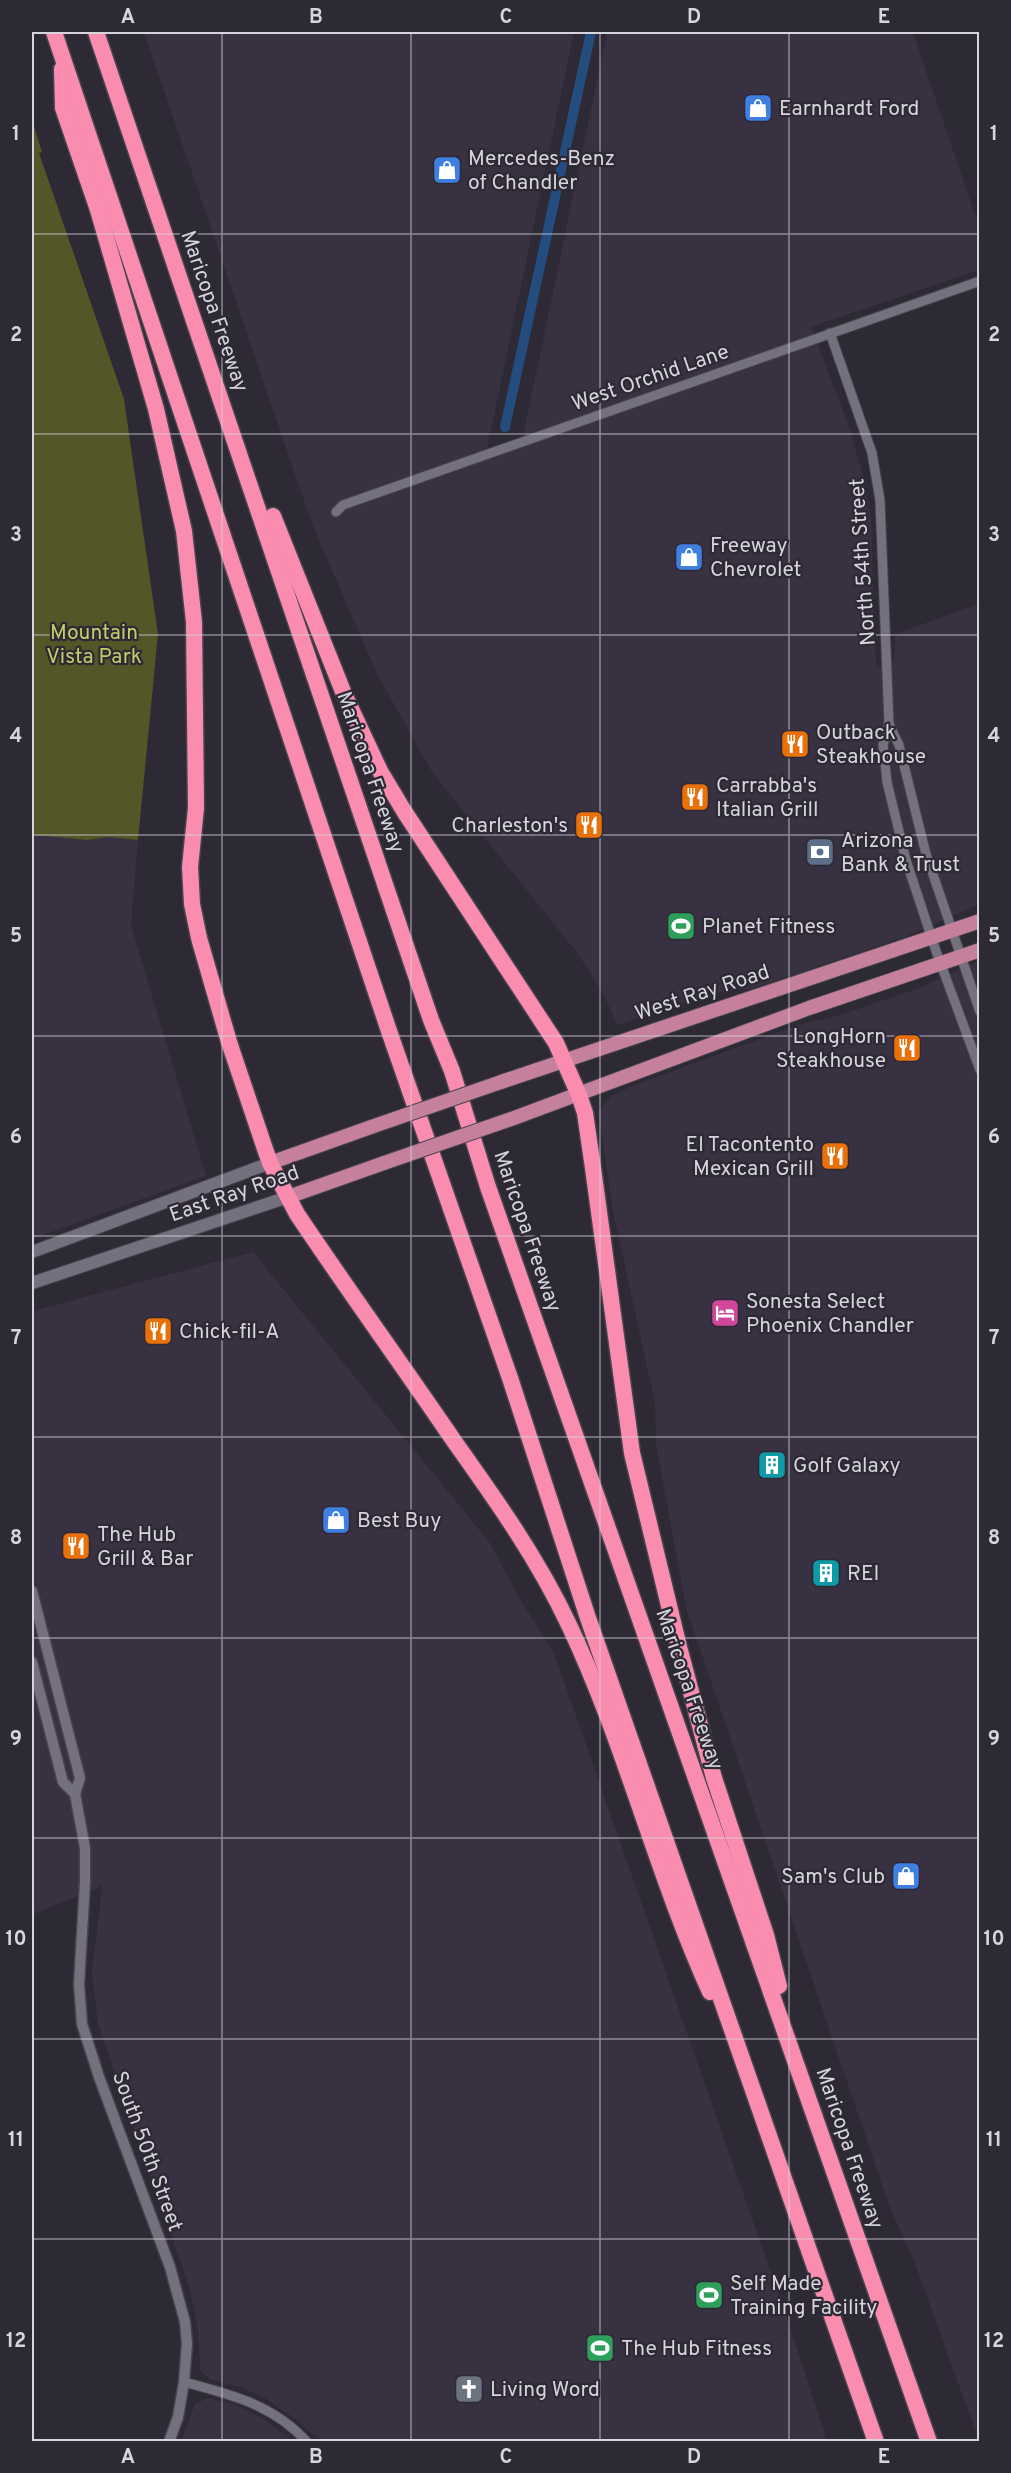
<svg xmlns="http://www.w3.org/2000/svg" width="1011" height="2473" font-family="Overpass,sans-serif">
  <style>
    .built { fill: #373142 }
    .green { fill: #535627 }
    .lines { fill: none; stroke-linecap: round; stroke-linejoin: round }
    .canal { stroke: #254c7f; stroke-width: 10 }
    .minor-casing { stroke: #47444e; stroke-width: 11 }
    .tertiary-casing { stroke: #47444e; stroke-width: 13 }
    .secondary-casing { stroke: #47444e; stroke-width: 14 }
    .primary-casing { stroke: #47444e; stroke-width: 16 }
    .motorway-casing { stroke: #47444e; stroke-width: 19 }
    .minor { stroke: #75707e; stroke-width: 9 }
    .tertiary { stroke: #75707e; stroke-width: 10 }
    .secondary { stroke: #75707e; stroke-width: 12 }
    .primary { stroke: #c5819b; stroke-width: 14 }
    .motorway { stroke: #fa8caf; stroke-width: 16 }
    .primary-bridge-casing { stroke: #47444e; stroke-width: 16; stroke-linecap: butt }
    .primary-bridge { stroke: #c5819b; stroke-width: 14 }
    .grid { fill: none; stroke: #d7d4dd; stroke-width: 1.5; stroke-opacity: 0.55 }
    .labels { text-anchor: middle; stroke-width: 4.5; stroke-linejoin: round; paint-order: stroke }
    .poi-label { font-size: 21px; fill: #d7d4dd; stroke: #2d2935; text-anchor: start }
    .street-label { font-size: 21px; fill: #d7d4dd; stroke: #2d2935 }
    .park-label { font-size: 21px; fill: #c6cd68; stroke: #2d2935 }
    .neatline { fill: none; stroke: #d7d4dd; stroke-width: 2 }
    .grid-label { font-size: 20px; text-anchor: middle; font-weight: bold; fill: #d7d4dd }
  </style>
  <rect width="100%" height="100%" fill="#2d2935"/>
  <g class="built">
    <path d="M144 32H574L486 454 522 441 607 32H913L979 227V270L811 327 850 429 865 483 871 521 876 668 895 661V634L979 604V904L907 936 751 989 725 991 617 1025 604 995 578 954 432 772 377 674 312 524Z"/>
    <path d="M32 835 87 840 108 837 138 840 131 925 206 1176 32 1239Z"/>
    <path d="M979 961V2441L913 2258 891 2211 686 1608 656 1444 655 1403 613 1211 598 1111 613 1095 632 1086 801 1024 840 1015 919 988Z"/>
    <path d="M253 1252 490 1543 518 1596 554 1653 791 2330 827 2441H320L297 2420 266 2399 243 2388 209 2379 200 2370 198 2328 189 2286 98 2024 92 1973 102 1886 32 1915V1311Z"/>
    <path d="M208 2398 235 2404 265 2420 294 2441H181L195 2404Z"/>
  </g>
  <path class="green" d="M32 120 42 152 39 153 124 399 131 448 158 634 138 840 108 837 87 840 32 835Z"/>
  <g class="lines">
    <path class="canal" d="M505 427 591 32"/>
    <g class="minor-casing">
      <g id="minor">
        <path d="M830 333 872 453 880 500 889 724 883 745 887 782 906 860 936 951 980 1070"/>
        <path d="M336 512 343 505 980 281"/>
        <path d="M889 724 899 745 926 854 980 1012"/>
        <path d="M184 2382C230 2394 274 2405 307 2442"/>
      </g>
    </g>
    <g class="tertiary-casing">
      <g id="tertiary">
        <path d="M32 1591 80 1778 75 1794 85 1848V1882L79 1984 82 2024 99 2077 170 2267 185 2322 187 2344 184 2382 178 2417 169 2442"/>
        <path d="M32 1662 63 1782 75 1794"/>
      </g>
    </g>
    <g class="secondary-casing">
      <g id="secondary">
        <path d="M32 1252 270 1163"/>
        <path d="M32 1283 288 1197"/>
      </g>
    </g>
    <g class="primary-casing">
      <g id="primary">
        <path d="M501 1082 980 921"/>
        <path d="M514 1118 809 1008 980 950"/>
        <path d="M270 1163 371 1127"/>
        <path d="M288 1197 384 1163"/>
      </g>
    </g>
    <g class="motorway-casing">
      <g id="motorway">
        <path d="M54 32 389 1031 510 1378 588 1618 876 2442"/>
        <path d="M96 32 431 1020 452 1071 488 1187 929 2442"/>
        <path d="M62 69 63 108 98 210 156 409 184 531 194 622 196 808 190 867 192 904 199 938 229 1042 264 1146 270 1163 297 1214C348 1290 402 1365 454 1441 496 1500 538 1559 569 1625 625 1743 656 1873 710 1992"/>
        <path d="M273 516 344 694 380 771 404 811 556 1043 579 1095 585 1113 593 1168 632 1453 679 1647 714 1778 766 1935 779 1986"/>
      </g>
    </g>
    <use href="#minor" class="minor"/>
    <use href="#tertiary" class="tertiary"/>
    <use href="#secondary" class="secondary"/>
    <use href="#primary" class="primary"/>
    <use href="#motorway" class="motorway"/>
    <g class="primary-bridge-casing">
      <g id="primary-bridge">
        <path d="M371 1127 501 1082"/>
        <path d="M384 1163 514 1118"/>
      </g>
    </g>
    <use href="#primary-bridge" class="primary-bridge"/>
  </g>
  <path class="grid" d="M222 32V2442M411 32V2442M600 32V2442M789 32V2442M32 234H980M32 434H980M32 635H980M32 835H980M32 1036H980M32 1236H980M32 1437H980M32 1638H980M32 1838H980M32 2039H980M32 2239H980"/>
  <defs>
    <g id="shop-square" transform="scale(1.5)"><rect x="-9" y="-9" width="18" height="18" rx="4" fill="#3f7fe0" stroke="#2d2935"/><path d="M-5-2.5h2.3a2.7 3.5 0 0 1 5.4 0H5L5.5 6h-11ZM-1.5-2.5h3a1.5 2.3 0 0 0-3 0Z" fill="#fff"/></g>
    <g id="restaurant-square" transform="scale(1.5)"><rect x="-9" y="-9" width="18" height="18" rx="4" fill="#e8710a" stroke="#2d2935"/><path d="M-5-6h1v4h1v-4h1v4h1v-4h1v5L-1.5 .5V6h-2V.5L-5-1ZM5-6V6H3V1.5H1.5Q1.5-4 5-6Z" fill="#fff"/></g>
    <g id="bank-square" transform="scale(1.5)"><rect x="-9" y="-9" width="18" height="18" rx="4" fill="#5c6f8a" stroke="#2d2935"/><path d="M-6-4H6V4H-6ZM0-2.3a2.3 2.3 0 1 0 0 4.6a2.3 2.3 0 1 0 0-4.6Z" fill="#fff"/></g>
    <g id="stadium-square" transform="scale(1.5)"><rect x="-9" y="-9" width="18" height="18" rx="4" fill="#2e9e5b" stroke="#2d2935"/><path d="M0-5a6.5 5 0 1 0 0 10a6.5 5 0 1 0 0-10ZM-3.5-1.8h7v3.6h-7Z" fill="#fff"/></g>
    <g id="hotel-square" transform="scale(1.5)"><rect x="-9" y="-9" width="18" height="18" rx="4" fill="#d1479c" stroke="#2d2935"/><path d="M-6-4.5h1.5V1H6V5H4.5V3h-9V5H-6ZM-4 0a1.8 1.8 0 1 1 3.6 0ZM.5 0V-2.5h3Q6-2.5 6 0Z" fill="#fff"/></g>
    <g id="building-square" transform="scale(1.5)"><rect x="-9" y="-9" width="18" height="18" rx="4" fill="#0f9aa8" stroke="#2d2935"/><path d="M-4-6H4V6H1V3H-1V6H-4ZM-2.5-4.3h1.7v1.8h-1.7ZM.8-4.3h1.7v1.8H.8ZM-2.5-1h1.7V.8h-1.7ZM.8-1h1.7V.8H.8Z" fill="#fff"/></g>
    <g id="church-square" transform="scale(1.5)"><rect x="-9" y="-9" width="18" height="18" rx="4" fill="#6b7280" stroke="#2d2935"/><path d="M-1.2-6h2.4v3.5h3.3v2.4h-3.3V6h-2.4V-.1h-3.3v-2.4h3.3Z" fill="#fff"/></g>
  </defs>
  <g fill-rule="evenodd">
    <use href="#shop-square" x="758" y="108"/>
    <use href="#shop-square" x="447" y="170"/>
    <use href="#shop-square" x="689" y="557"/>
    <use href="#restaurant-square" x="795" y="744"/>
    <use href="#restaurant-square" x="695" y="797"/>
    <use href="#restaurant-square" x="589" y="825"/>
    <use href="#bank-square" x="820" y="852"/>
    <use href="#stadium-square" x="681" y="926"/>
    <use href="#restaurant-square" x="907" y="1048"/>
    <use href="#restaurant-square" x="835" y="1156"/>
    <use href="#hotel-square" x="725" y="1313"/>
    <use href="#restaurant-square" x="158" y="1331"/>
    <use href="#building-square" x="772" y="1465"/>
    <use href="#shop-square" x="336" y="1520"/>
    <use href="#restaurant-square" x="76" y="1546"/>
    <use href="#building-square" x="826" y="1573"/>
    <use href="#shop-square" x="906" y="1876"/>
    <use href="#stadium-square" x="709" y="2295"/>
    <use href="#stadium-square" x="600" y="2348"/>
    <use href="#church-square" x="469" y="2389"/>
  </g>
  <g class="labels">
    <g class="poi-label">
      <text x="779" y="115">Earnhardt Ford</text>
      <text x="468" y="165">Mercedes-Benz<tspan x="468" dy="24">of Chandler</tspan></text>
      <text x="710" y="552">Freeway<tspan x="710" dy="24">Chevrolet</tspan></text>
      <text x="816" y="739">Outback<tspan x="816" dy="24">Steakhouse</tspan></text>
      <text x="716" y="792">Carrabba's<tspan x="716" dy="24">Italian Grill</tspan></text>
      <text x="568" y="832" text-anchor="end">Charleston's</text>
      <text x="841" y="847">Arizona<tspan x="841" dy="24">Bank &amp; Trust</tspan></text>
      <text x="702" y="933">Planet Fitness</text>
      <text x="886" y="1043" text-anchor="end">LongHorn<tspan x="886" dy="24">Steakhouse</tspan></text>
      <text x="814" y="1151" text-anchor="end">El Tacontento<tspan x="814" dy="24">Mexican Grill</tspan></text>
      <text x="746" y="1308">Sonesta Select<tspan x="746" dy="24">Phoenix Chandler</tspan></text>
      <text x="179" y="1338">Chick-fil-A</text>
      <text x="793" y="1472">Golf Galaxy</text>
      <text x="357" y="1527">Best Buy</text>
      <text x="97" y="1541">The Hub<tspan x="97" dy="24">Grill &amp; Bar</tspan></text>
      <text x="847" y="1580">REI</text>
      <text x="885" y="1883" text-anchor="end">Sam's Club</text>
      <text x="730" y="2290">Self Made<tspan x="730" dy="24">Training Facility</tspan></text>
      <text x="621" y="2355">The Hub Fitness</text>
      <text x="490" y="2396">Living Word</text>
    </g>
    <g class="street-label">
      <text transform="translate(215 311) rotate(71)" y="7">Maricopa Freeway</text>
      <text transform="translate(650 377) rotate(-19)" y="7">West Orchid Lane</text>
      <text transform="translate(862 562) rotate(-94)" y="7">North 54th Street</text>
      <text transform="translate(371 772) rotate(71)" y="7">Maricopa Freeway</text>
      <text transform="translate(702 992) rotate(-18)" y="7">West Ray Road</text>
      <text transform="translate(234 1193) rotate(-19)" y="7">East Ray Road</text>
      <text transform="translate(528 1231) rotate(71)" y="7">Maricopa Freeway</text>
      <text transform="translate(690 1689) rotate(71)" y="7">Maricopa Freeway</text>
      <text transform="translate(850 2148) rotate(71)" y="7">Maricopa Freeway</text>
      <text transform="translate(148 2151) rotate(70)" y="7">South 50th Street</text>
    </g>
    <g class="park-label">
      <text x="94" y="639">Mountain<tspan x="94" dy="24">Vista Park</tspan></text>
    </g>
  </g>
  <rect width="1011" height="2473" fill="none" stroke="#2d2935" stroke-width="66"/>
  <rect x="33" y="33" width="945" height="2407" class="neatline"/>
  <g class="grid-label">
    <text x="128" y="23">A</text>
    <text x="316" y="23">B</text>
    <text x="506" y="23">C</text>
    <text x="694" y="23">D</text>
    <text x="884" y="23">E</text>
    <text x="16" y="140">1</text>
    <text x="994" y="140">1</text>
    <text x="16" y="341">2</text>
    <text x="994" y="341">2</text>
    <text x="16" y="541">3</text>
    <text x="994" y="541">3</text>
    <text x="16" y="742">4</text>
    <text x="994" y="742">4</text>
    <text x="16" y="942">5</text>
    <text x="994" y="942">5</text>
    <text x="16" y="1143">6</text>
    <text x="994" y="1143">6</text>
    <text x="16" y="1344">7</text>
    <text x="994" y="1344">7</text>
    <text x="16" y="1544">8</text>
    <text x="994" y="1544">8</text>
    <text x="16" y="1745">9</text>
    <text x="994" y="1745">9</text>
    <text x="16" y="1945">10</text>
    <text x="994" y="1945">10</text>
    <text x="16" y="2146">11</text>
    <text x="994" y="2146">11</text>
    <text x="16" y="2347">12</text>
    <text x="994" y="2347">12</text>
    <text x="128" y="2463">A</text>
    <text x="316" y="2463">B</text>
    <text x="506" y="2463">C</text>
    <text x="694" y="2463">D</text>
    <text x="884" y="2463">E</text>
  </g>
</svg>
